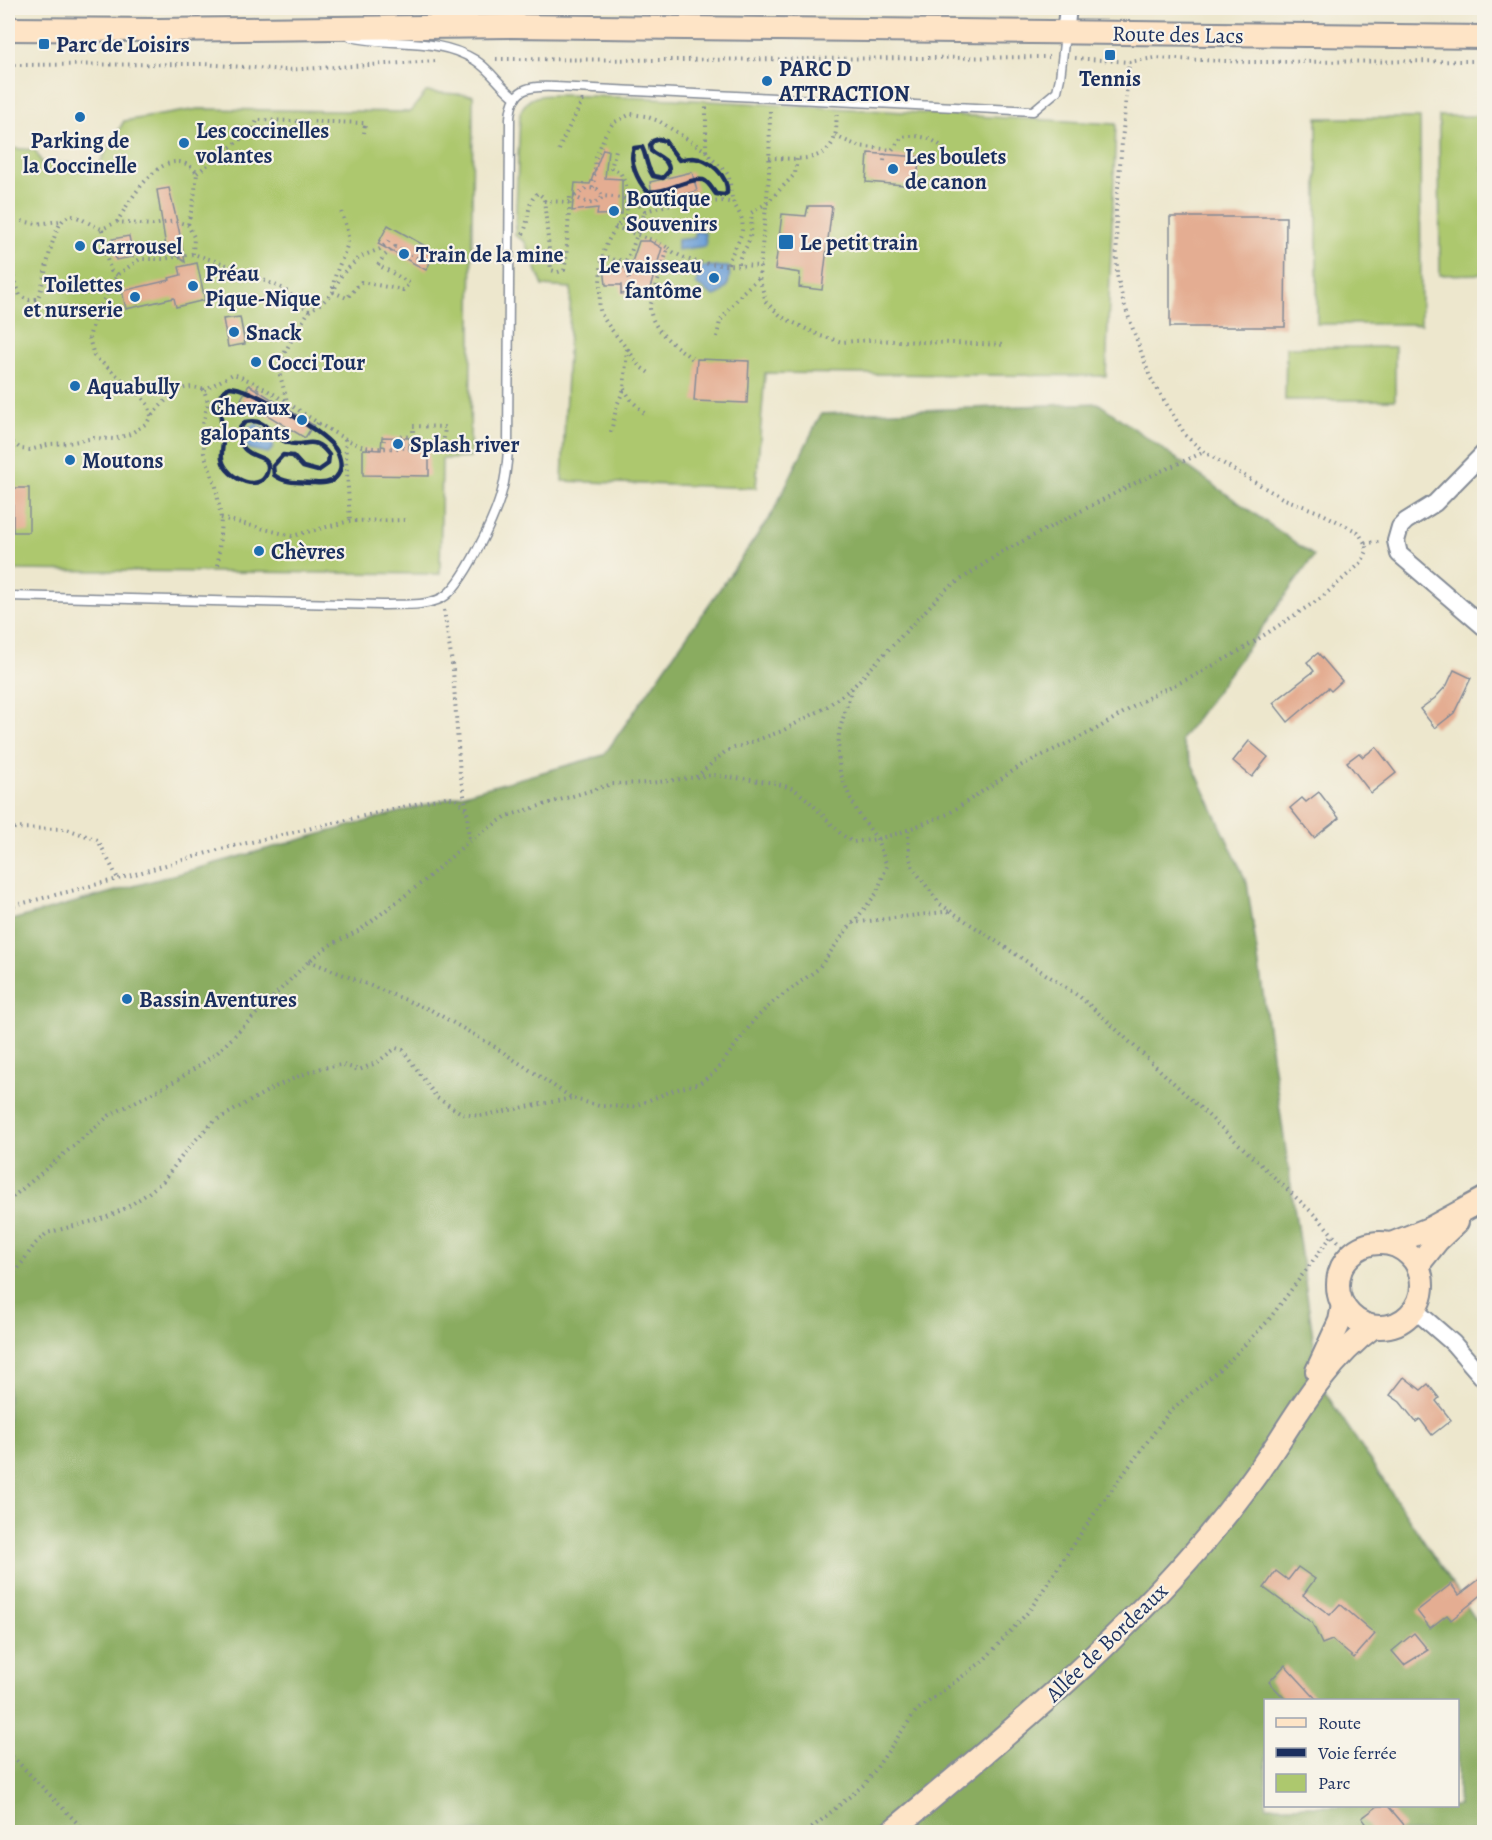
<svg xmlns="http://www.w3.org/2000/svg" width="1492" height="1840" font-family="Alegreya,serif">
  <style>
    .green { fill: #adc86e; stroke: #647c66; stroke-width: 1.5 }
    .forest { fill: #8aac61; stroke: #526e60; stroke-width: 1.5; fill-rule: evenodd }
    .water { fill: #6a9ed6; stroke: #42669a; stroke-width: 1.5 }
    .building { fill: #e4ad92 }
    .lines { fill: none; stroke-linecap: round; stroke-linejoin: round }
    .lane-casing { stroke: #848b96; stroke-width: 11 }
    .street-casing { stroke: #848b96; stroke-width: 20 }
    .secondary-casing { stroke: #848b96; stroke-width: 26 }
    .path { stroke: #848b96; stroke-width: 4; stroke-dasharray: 1.5 4.5; stroke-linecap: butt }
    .lane { stroke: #fff; stroke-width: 8 }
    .street { stroke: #fff; stroke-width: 16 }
    .secondary { stroke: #fee4c6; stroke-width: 22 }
    .rail { stroke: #1b2f5e; stroke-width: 4.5 }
    .poi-dot { fill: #1f6fb2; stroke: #f7f3e8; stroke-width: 2 }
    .labels { text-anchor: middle; stroke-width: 4.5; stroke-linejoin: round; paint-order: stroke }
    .street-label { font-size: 22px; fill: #1b2f5e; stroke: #f7f3e8 }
    .poi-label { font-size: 22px; font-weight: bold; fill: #1b2f5e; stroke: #f7f3e8; text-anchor: start }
  </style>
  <rect width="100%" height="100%" fill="#f7f3e8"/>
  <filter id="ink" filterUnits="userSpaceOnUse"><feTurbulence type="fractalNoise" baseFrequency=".0167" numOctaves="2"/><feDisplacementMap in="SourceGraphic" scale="12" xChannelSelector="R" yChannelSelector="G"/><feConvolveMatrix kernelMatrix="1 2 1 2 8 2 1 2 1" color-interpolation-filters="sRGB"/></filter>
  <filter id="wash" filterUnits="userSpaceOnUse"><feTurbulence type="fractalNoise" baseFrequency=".008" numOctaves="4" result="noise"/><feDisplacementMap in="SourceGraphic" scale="24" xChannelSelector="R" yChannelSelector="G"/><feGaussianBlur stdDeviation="1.35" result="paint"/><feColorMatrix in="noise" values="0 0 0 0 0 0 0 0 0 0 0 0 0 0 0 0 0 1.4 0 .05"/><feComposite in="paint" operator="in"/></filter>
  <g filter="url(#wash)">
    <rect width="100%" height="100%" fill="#ede7cd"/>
    <g class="green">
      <path d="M426 92 473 95 470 458 442 459 440 574 8 570V148L35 150 42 163 99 164 124 121 198 109 410 112Z"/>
      <path d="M563 95 675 99 1116 124 1106 376 765 373 756 488 562 481 571 288 543 286 525 242 515 235 520 113C528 93 544 95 563 95Z"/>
      <path d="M1439 116H1484V274L1440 275Z"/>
      <path d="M1317 118H1420L1421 324H1317Z"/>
      <path d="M1286 347H1395V400H1285Z"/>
    </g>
    <path class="forest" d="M1098 403 1314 556 1181 740 1247 883 1320 1385 1484 1632V1832H8V921L604 755 772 514 821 414ZM1266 1700H1458V1806H1266Z"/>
    <g class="water">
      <path d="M695 231 705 233 706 246 677 250V240L695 238Z"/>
      <path d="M701 266 729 267C731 281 728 292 714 296L696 284Z"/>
      <path d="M256 424 266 431 274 447 268 453 250 449 242 441C243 432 247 426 256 424Z"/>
    </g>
    <g id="blocks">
      <g class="building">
        <path d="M603 149 608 150 605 178 622 179V214L597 215 598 208 572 211 575 183 590 184Z"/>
        <path d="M868 153 919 157 917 186 866 182Z"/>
        <path d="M692 172 697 191 653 202 650 182Z"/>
        <path d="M169 188 179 230 185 262 166 247 157 190Z"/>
        <path d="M808 206H832L822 290 799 287 800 273 775 269 782 214 806 216Z"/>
        <path d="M1170 217H1286L1285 327H1170Z"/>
        <path d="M388 225 436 252 426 270 378 244Z"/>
        <path d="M129 236 133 257 116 260 112 239Z"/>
        <path d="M639 241H650L662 248 649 292 621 294V285H606L604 267 630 268Z"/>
        <path d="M197 263 205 300 176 307 174 298 126 309 122 291 170 280 169 278 181 275 179 267Z"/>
        <path d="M240 317 245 344 228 347 223 319Z"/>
        <path d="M697 359 749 361 747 403 694 401Z"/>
        <path d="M249 385 313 425 305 438 241 399Z"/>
        <path d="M382 437 410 438 409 450H429V476L363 475V449L381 450Z"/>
        <rect x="13" y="488" width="16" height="44"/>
        <path d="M1318 653 1342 681 1331 691 1328 688 1288 722 1273 703 1314 671 1307 662Z"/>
        <path d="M1454 670 1471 678 1454 713 1435 728 1420 709 1435 698 1447 685Z"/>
        <path d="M1249 741 1268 757 1252 777 1233 761Z"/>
        <path d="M1376 747 1396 773 1371 793 1347 762 1359 753 1363 757Z"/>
        <path d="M1319 792 1339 818 1314 838 1290 808 1302 798 1306 802Z"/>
        <path d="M1404 1377 1421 1390 1428 1384 1439 1398 1436 1401 1451 1420 1432 1435 1420 1419 1416 1422 1400 1402 1390 1395Z"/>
        <path d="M1298 1567 1315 1579 1303 1595 1330 1615 1340 1604 1375 1634 1354 1658 1332 1640 1322 1644 1312 1623 1264 1588 1276 1571 1288 1580Z"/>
        <path d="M1485 1575V1592L1451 1620 1447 1615 1430 1628 1417 1611 1451 1584 1459 1595Z"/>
        <path d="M1414 1633 1428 1650 1404 1665 1392 1651Z"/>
        <path d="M1285 1665 1318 1701H1287L1269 1682Z"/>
        <path d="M1378 1806H1388L1405 1826 1396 1833H1373L1362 1818Z"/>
      </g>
    </g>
  </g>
  <g filter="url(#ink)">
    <use href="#blocks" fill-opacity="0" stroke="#848b96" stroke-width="1.5"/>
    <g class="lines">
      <g class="lane-casing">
        <g id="lane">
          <path d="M351 37C393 47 436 36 475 60 491 70 500 87 516 98"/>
          <path d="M8 596 382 605C401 604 424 607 442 598 463 587 496 515 502 491 506 477 507 464 508 450L510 118C512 87 529 86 555 87L1033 111 1057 91 1060 78 1065 34"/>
        </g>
      </g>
      <g class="street-casing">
        <g id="street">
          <path d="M1065 33 1068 8"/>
          <path d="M1484 453 1435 503 1406 521 1400 527 1396 541 1399 554 1484 627"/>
          <path d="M1415 1310 1453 1343 1484 1379"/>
        </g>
      </g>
      <g class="secondary-casing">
        <g id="secondary">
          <path d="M8 29 158 30 512 26 1484 37"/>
          <circle cx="1380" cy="1285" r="42"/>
          <path d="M1391 1244 1431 1228 1484 1199"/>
          <path d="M1418 1265 1438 1240 1457 1222"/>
          <path d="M1317 1371 1340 1321 1343 1305"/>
          <path d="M891 1832C998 1742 1108 1653 1200 1546 1228 1513 1255 1478 1279 1441 1305 1400 1333 1356 1373 1327"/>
        </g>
      </g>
      <g class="path">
        <path d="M1075 58 1129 62 1155 58 1249 62 1484 61"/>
        <path d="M496 59 673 60 1049 57"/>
        <path d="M8 65 203 64 285 70 437 61"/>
        <path d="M770 111 769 176 759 277 766 302 782 317 821 336 842 342 870 340 1006 345"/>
        <path d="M835 136 858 146 892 150 902 137C918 134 936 138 947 152 941 163 925 159 913 160L911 164"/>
        <path d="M559 150C565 132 575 118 582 101H584"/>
        <path d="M706 151V107"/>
        <path d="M769 158C792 158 827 165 835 136 837 129 836 119 837 112"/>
        <path d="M884 161 886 149"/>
        <path d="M197 173 250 132 254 128 257 120 365 123 364 133"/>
        <path d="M593 188 596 158 605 135 613 123 631 114 645 116 659 121 706 151C711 161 724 167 728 175 730 179 731 193 732 198 734 206 740 212 742 220 745 237 732 249 728 264"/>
        <path d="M575 196 587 188 597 189 603 196C620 198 633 197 645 211L631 252 626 260H615L603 256"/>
        <path d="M544 201 570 202"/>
        <path d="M645 211 686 200 707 202 724 201 733 203"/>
        <path d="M22 221 36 224 60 221"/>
        <path d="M117 222C131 198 167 137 197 173L194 199 188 225"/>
        <path d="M615 227 658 242 668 248 650 307C651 331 676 346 694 360"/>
        <path d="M523 234C530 221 526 201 538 193L544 198 551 270 558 272 564 270 566 260 570 196C583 198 592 211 603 196"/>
        <path d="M668 248C692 269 730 264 761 266"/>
        <path d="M626 260V266L630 285"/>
        <path d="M739 264C739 254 745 251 748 243 752 233 752 223 751 213L767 203 795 174 797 158"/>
        <path d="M8 266 15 280 20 296 29 300 37 299C46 285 51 214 72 216 81 217 92 226 102 229"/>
        <path d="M117 275 111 271 105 253 102 229 117 222 153 225 175 221 188 225 194 237 193 254"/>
        <path d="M333 288C334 269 349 251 348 237 347 228 343 217 340 208"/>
        <path d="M333 292 347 298 361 282 403 290 410 283 378 265 384 256 395 247 425 262 426 260"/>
        <path d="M717 337 720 321 743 292 759 277"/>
        <path d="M628 349 639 366 649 373"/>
        <path d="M624 389 632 401 644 413"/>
        <path d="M204 390 233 374C279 390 316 428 361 446 375 451 426 446 443 446L445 427 413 426V437L397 436 396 439"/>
        <path d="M254 394 259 386"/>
        <path d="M288 405 280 375 284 354 295 334 309 311 323 302 333 292 342 274 360 257 380 249 389 241"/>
        <path d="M152 415C168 399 179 380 204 390L208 402 203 424 204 453 216 487 221 518 218 568"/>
        <path d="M303 423 304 421 315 427 318 423"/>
        <path d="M611 432 617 405 624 389 627 349C619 338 608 327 602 315 598 308 600 300 600 292 600 258 603 240 627 215L626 185 620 172 611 168 616 150"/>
        <path d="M8 439 21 449 30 450 51 444 68 443 94 438 114 439 130 434 147 423 151 416 149 406 139 394 94 356 89 338 95 316 117 275 140 259H163L193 254 228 265 284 289 309 311"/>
        <path d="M345 439 350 521"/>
        <path d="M383 447 384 440"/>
        <path d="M221 518 292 536 350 521 408 520"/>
        <path d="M1365 543 1379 542"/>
        <path d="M444 610 453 670 460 775 467 810 469 841"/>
        <path d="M852 688 839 732 838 754 840 772 849 795 858 813 877 839 887 866 876 894 853 923"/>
        <path d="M696 777 726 751 782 731 825 708 853 687 945 590 1002 552 1137 482 1204 452"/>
        <path d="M8 828 67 829 98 840 118 879"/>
        <path d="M908 830 909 855 913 868 940 904 1080 997 1103 1017 1320 1220 1350 1255"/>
        <path d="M8 907 118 879 221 849 446 797 456 799 467 810"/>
        <path d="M309 961 431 1010 492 1045 572 1098 599 1106 632 1107 674 1090 700 1083 717 1070 755 1019 772 1003 818 969 852 923 952 911"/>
        <path d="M8 1201 110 1115 179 1079 217 1053 309 961 330 945 360 930 424 881 469 841 507 816 612 784 650 783 713 775 775 783 794 789 808 800 842 835 853 842 877 839 899 833 948 814 1022 765 1095 730 1156 693 1190 678 1238 652 1321 598 1361 563 1367 551 1365 543 1358 532 1321 513 1282 498 1204 452 1186 436 1150 377 1123 301 1117 275 1116 211 1129 62"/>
        <path d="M8 1283 35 1244 47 1233 105 1218 126 1208 147 1194 163 1181 189 1147 213 1122 273 1088 299 1076 322 1068 343 1065 359 1070 376 1063 396 1048 403 1050 437 1098 463 1114 480 1116 572 1098"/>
        <path d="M8 1752 86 1832"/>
        <path d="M807 1832 866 1783 916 1711 983 1661 1029 1611 1096 1511 1170 1411 1225 1365 1267 1322 1333 1234"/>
      </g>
      <use href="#lane" class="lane"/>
      <use href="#street" class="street"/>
      <use href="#secondary" class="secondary"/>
      <g class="rail">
        <path d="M659 139 665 141 679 160C683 159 689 158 693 158 709 159 729 176 727 193L724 195 716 194C712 189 709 182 703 180 689 177 663 195 647 191 638 181 628 161 634 148L642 147C648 159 644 162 653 176L663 178 669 171C669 159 660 158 651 151L650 145 653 141Z"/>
        <path d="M229 387C250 387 321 430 334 447 339 453 343 465 339 473 334 483 324 484 315 483 300 482 286 484 274 475L273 466 283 455 293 456 303 467 318 471 328 464 329 455C313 432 304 450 286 442 266 433 269 418 245 422L240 428C236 464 270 450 268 468 265 496 226 480 222 459 221 454 223 446 223 441 222 425 219 410 221 394Z"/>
      </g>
    </g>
  </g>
  <g class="poi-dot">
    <rect x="38" y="38" width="12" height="12" rx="3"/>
    <rect x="1104" y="49" width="12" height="12" rx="3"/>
    <circle cx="767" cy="81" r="6"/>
    <circle cx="80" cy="117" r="6"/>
    <circle cx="184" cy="143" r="6"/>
    <circle cx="893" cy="169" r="6"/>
    <circle cx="614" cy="211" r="6"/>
    <rect x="778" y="234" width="16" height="16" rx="3"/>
    <circle cx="80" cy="246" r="6"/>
    <circle cx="404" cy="254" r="6"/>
    <circle cx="714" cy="278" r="6"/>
    <circle cx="193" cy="286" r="6"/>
    <circle cx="135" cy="297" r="6"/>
    <circle cx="234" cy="332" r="6"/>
    <circle cx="256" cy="362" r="6"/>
    <circle cx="75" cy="386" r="6"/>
    <circle cx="302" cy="420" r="6"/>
    <circle cx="398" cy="444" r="6"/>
    <circle cx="70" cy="460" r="6"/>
    <circle cx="259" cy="551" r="6"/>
    <circle cx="127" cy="999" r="6"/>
  </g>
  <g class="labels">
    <g class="street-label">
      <text transform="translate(1178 34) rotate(1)" y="8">Route des Lacs</text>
      <text transform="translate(1106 1642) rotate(-44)" y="8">Allée de Bordeaux</text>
    </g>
    <g class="poi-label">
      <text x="56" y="52">Parc de Loisirs</text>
      <text x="779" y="76">PARC D<tspan x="779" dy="25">ATTRACTION</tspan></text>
      <text x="1110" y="86" text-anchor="middle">Tennis</text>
      <text x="196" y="138">Les coccinelles<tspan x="196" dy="25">volantes</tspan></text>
      <text x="80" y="148" text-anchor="middle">Parking de<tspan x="80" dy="25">la Coccinelle</tspan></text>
      <text x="905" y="164">Les boulets<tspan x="905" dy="25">de canon</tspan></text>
      <text x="626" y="206">Boutique<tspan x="626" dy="25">Souvenirs</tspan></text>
      <text x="800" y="250">Le petit train</text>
      <text x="92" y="254">Carrousel</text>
      <text x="416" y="262">Train de la mine</text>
      <text x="702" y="273" text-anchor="end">Le vaisseau<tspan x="702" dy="25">fantôme</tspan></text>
      <text x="205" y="281">Préau<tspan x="205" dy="25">Pique-Nique</tspan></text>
      <text x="123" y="292" text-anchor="end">Toilettes<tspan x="123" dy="25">et nurserie</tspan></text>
      <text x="246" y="340">Snack</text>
      <text x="268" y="370">Cocci Tour</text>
      <text x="87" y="394">Aquabully</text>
      <text x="290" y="415" text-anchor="end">Chevaux<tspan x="290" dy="25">galopants</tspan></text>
      <text x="410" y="452">Splash river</text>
      <text x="82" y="468">Moutons</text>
      <text x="271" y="559">Chèvres</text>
      <text x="139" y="1007">Bassin Aventures</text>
    </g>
  </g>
  <rect width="1492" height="1840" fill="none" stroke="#f7f3e8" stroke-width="30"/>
  <rect x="1264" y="1699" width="195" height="108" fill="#f7f3e8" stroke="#9fa5b1" stroke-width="1.5"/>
  <rect x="1276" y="1718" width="30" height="9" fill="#fee4c6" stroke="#9fa5b1" stroke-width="1.5"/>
  <text x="1318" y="1729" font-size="18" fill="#1b2f5e">Route</text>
  <rect x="1276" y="1748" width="30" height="9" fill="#1b2f5e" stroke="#9fa5b1" stroke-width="1.5"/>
  <text x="1318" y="1759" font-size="18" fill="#1b2f5e">Voie ferrée</text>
  <rect x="1276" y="1774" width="30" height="18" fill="#adc86e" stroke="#9fa5b1" stroke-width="1.5"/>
  <text x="1318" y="1789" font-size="18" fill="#1b2f5e">Parc</text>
</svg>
